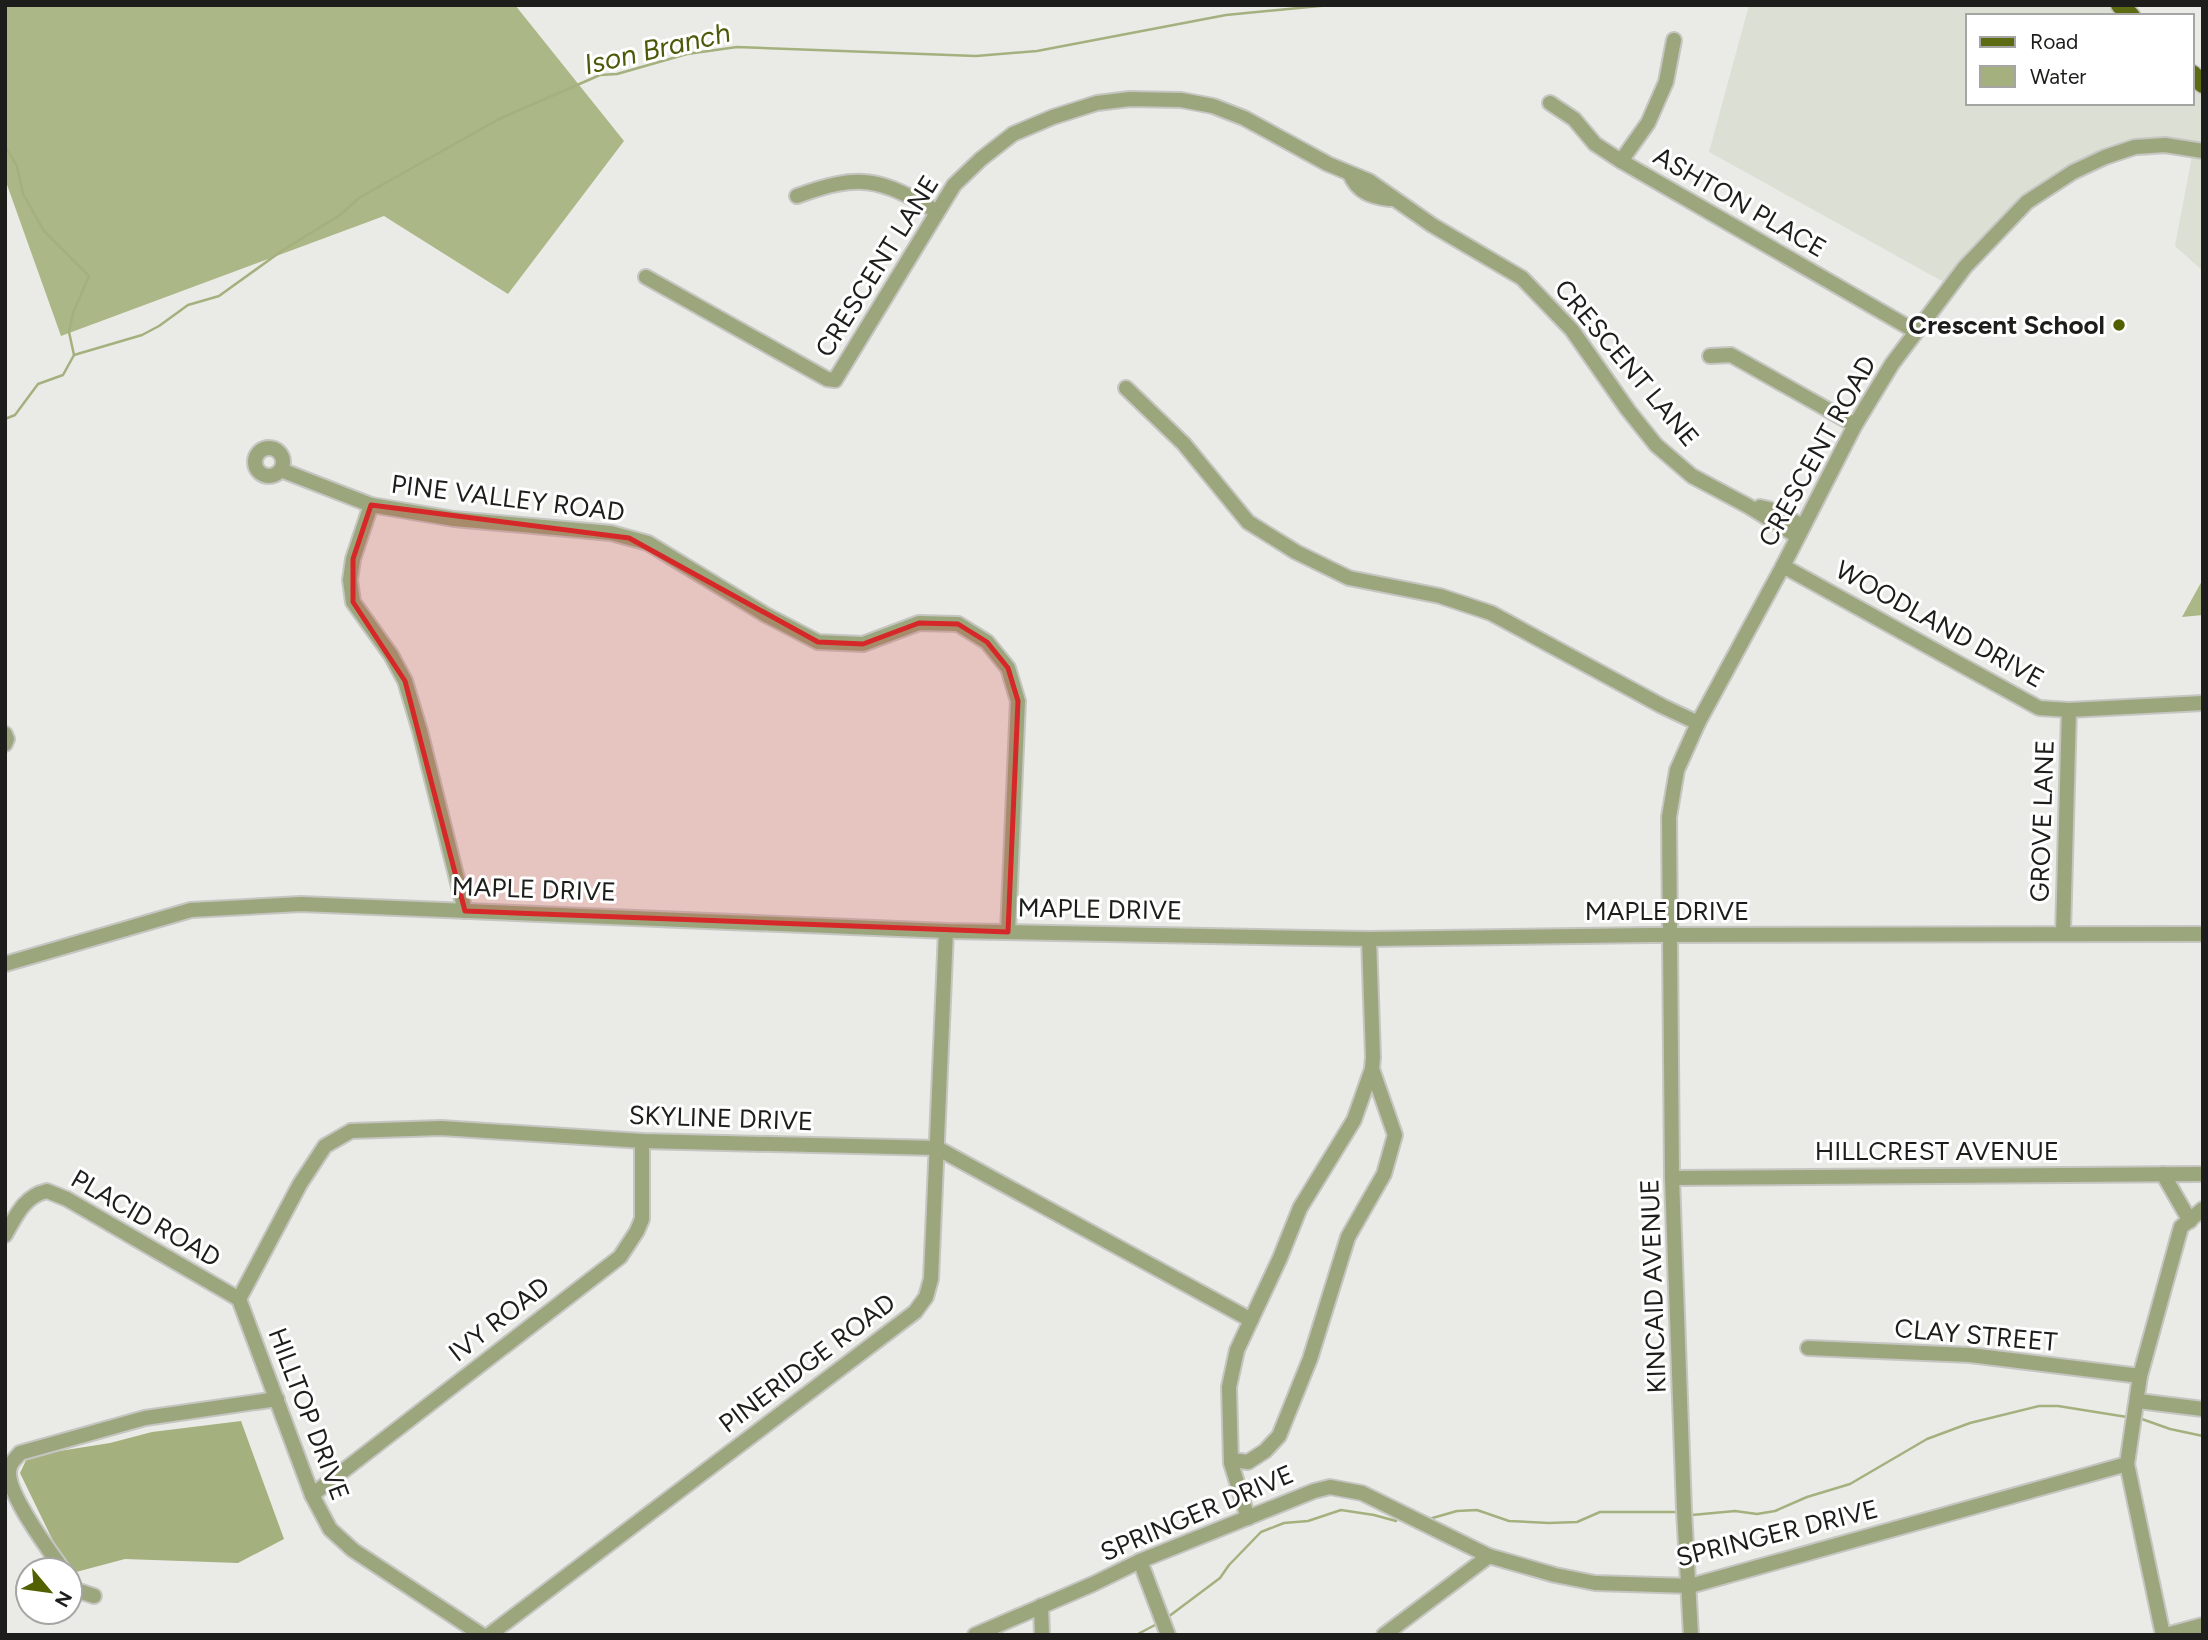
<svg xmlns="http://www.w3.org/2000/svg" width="2208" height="1640" font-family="Figtree,sans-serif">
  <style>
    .built { fill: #dcdfd4 }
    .forest { fill: #abb786 }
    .water { fill: #a4b07e }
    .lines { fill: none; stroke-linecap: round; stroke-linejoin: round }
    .stream { stroke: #a4b07e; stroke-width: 2.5 }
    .minor-casing { stroke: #c5c6c2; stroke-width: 18 }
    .major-casing { stroke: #c5c6c2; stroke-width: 21 }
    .minor { stroke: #9ca67d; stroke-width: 14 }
    .major { stroke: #5d6c13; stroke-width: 18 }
    .marked { fill: #d62828; fill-opacity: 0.2; stroke: #d62828; stroke-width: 5; stroke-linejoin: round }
    .poi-dot { fill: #526000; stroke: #fff; stroke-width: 2.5 }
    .labels { text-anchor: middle; stroke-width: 6; stroke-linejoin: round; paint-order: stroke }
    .street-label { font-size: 26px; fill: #1d1d1c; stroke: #fff }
    .poi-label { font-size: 26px; font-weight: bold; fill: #1d1d1c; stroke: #fff; text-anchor: end }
    .water-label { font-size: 28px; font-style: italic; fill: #4d5909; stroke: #fff }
  </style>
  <rect width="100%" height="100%" fill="#eaebe7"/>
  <path class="built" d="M1749 5H2122L2133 16H1968V103H2192V72L2203 81V271L2175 246 2192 156 2173 154 2106 158 2024 208 1949 285 1709 152Z"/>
  <g class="forest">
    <path d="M5 5H515L624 141 508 294 384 216 61 336 5 179Z"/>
    <path d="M2203 579V615L2182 617Z"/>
  </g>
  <path class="water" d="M241 1421 284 1539 238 1563 125 1559 76 1572 57 1549 20 1473 28 1456 110 1443 152 1432Z"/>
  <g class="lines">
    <g class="stream">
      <path d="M5 146 17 166 23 194 44 231 89 276 73 313 69 332 74 355"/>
      <path d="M5 419 15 415 38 384 63 375 74 355 142 335 159 326 188 305 219 296 283 250 340 215 359 198 497 120 600 75 617 74 687 54 737 47 976 56 1037 51 1226 15 1330 5"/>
      <path d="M2139 1418 2170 1429 2203 1436"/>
      <path d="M1692 1515 1735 1511 1757 1514 1775 1511 1807 1497 1850 1484 1927 1439 1970 1423 2039 1406H2058L2127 1417"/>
      <path d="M1429 1519 1457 1511 1477 1510 1509 1521 1549 1523 1577 1522 1600 1512H1676"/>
      <path d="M1168 1617 1220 1578 1229 1565 1261 1532 1284 1523 1308 1521 1341 1510 1374 1515 1396 1521"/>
      <path d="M1136 1635 1155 1625"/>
    </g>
    <g class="minor-casing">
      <g id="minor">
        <path d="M1550 103 1574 119 1595 144 1621 161 1915 331"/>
        <path d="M1621 161 1648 123 1666 82 1674 40"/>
        <path d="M1350 174C1357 192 1372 197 1390 199"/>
        <path d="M797 196C860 173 879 178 936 211"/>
        <path d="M646 277 827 379 835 380 954 185 981 159 1013 134 1053 117 1097 103 1130 99 1181 100 1213 106 1244 118 1328 164 1369 181 1432 225 1522 278 1572 330 1628 410 1656 445 1692 476 1748 506 1797 536"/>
        <path d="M1710 356 1731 355 1855 425"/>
        <path d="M1126 388 1184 444 1248 522 1296 552 1349 578 1440 596 1491 613 1662 706 1698 723"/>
        <circle cx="269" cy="462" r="14"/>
        <path d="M281 470 371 505 454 519 611 533 648 543 766 615 818 642 863 644 919 623 958 624 987 642 1008 668 1018 701 1008 932"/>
        <path d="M371 505 353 559 350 580 353 602 391 655 405 681 420 731 465 911"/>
        <path d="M1760 507 1769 509 1803 526"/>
        <path d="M1783 566 2039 708 2069 710 2203 703"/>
        <path d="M5 734 7 739 5 744"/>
        <path d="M2063 934 2069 710"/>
        <path d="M5 964 191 910 301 904 946 931 1369 939 1650 935 2203 934"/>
        <path d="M2163 1174 2190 1221"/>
        <path d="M1672 1178 2203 1174"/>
        <path d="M5 1235C16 1216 24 1196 47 1191L67 1199 239 1299"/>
        <path d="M239 1299 300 1184 325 1146 351 1131 441 1128 642 1141 937 1148 1251 1320"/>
        <path d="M239 1299 312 1495 330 1529 353 1550 482 1635"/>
        <path d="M1808 1348 1970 1355 2140 1376"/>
        <path d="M2138 1401 2203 1409"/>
        <path d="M1231 1460 1248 1462 1265 1451 1279 1436 1310 1359 1348 1237 1384 1174 1395 1135 1372 1069"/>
        <path d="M312 1495 620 1257 637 1231 642 1219V1141"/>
        <path d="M1248 1518 1231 1463 1229 1387 1237 1350 1280 1258 1300 1208 1354 1120 1372 1069 1373 1057 1369 939"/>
        <path d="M1140 1561 1168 1635"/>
        <path d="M63 1570C50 1551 2 1489 10 1467 11 1462 17 1457 20 1453L145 1418 277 1399"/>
        <path d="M70 1581 76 1590 94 1596"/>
        <path d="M1041 1606 1042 1635"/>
        <path d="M489 1635 915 1312 926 1297 931 1279 946 931"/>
        <path d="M975 1635 1093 1584 1140 1561 1314 1491 1330 1487 1362 1493 1489 1556 1555 1575 1595 1583 1690 1586 2127 1464"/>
        <path d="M1384 1635 1489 1556"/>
        <path d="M1691 1635 1684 1510 1672 1178 1669 817 1677 770 1698 723 1783 566 1855 425 1892 364 1965 267 2027 202 2073 172 2105 157 2135 147 2165 145 2203 151"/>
        <path d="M2163 1635 2127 1464 2140 1376 2181 1227 2203 1209"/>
        <path d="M2166 1635 2203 1625"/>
      </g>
    </g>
    <g class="major-casing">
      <g id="major">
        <path d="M2120 5 2131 16"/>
        <path d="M2192 74 2203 84"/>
      </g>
    </g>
    <use href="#minor" class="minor"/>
    <use href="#major" class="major"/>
  </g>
  <path class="marked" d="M371 505 629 538 818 642 863 644 919 623 958 624 987 642 1008 668 1018 701 1008 932 465 911 405 681 353 602V559Z"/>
  <circle class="poi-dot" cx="2119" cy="325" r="7"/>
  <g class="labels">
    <g class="street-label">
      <text transform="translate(1740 202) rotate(30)" y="9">ASHTON PLACE</text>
      <text transform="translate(877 266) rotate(-58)" y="9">CRESCENT LANE</text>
      <text transform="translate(1627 363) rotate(50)" y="9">CRESCENT LANE</text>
      <text transform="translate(1817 451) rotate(-61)" y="9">CRESCENT ROAD</text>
      <text transform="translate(508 498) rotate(7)" y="9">PINE VALLEY ROAD</text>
      <text transform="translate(1940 624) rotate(29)" y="9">WOODLAND DRIVE</text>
      <text transform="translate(2042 821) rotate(-88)" y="9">GROVE LANE</text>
      <text transform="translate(534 889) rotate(2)" y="9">MAPLE DRIVE</text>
      <text transform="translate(1100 909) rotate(1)" y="9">MAPLE DRIVE</text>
      <text x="1667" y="920">MAPLE DRIVE</text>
      <text transform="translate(721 1118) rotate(2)" y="9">SKYLINE DRIVE</text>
      <text x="1937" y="1160">HILLCREST AVENUE</text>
      <text transform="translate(146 1218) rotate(30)" y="9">PLACID ROAD</text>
      <text transform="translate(1653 1286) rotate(-92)" y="9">KINCAID AVENUE</text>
      <text transform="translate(499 1319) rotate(-38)" y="9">IVY ROAD</text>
      <text transform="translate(1976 1335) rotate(5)" y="9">CLAY STREET</text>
      <text transform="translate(807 1363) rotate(-37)" y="9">PINERIDGE ROAD</text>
      <text transform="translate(309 1414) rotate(69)" y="9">HILLTOP DRIVE</text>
      <text transform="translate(1197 1513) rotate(-23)" y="9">SPRINGER DRIVE</text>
      <text transform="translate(1777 1533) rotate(-14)" y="9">SPRINGER DRIVE</text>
    </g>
    <g class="poi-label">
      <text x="2105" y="334">Crescent School</text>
    </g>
    <g class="water-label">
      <text transform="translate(657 48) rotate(-13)" y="10">Ison Branch</text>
    </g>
  </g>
  <rect width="2208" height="1640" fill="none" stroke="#1d1d1c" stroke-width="14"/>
  <rect x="1966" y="14" width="228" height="91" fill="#ffffff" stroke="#a5a5a4" stroke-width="2"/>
  <rect x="1980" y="37" width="35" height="10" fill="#5d6c13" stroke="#a5a5a4" stroke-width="2"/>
  <text x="2030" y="49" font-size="21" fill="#1d1d1c">Road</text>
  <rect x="1980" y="66" width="35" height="21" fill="#a4b07e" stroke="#a5a5a4" stroke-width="2"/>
  <text x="2030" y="84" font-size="21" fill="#1d1d1c">Water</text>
  <g transform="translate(49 1591) rotate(119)"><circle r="33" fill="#ffffff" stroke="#a5a5a4" stroke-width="2"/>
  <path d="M0-5L12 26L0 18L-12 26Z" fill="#526000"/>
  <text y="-10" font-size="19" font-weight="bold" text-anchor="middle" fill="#1d1d1c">N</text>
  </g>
</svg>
